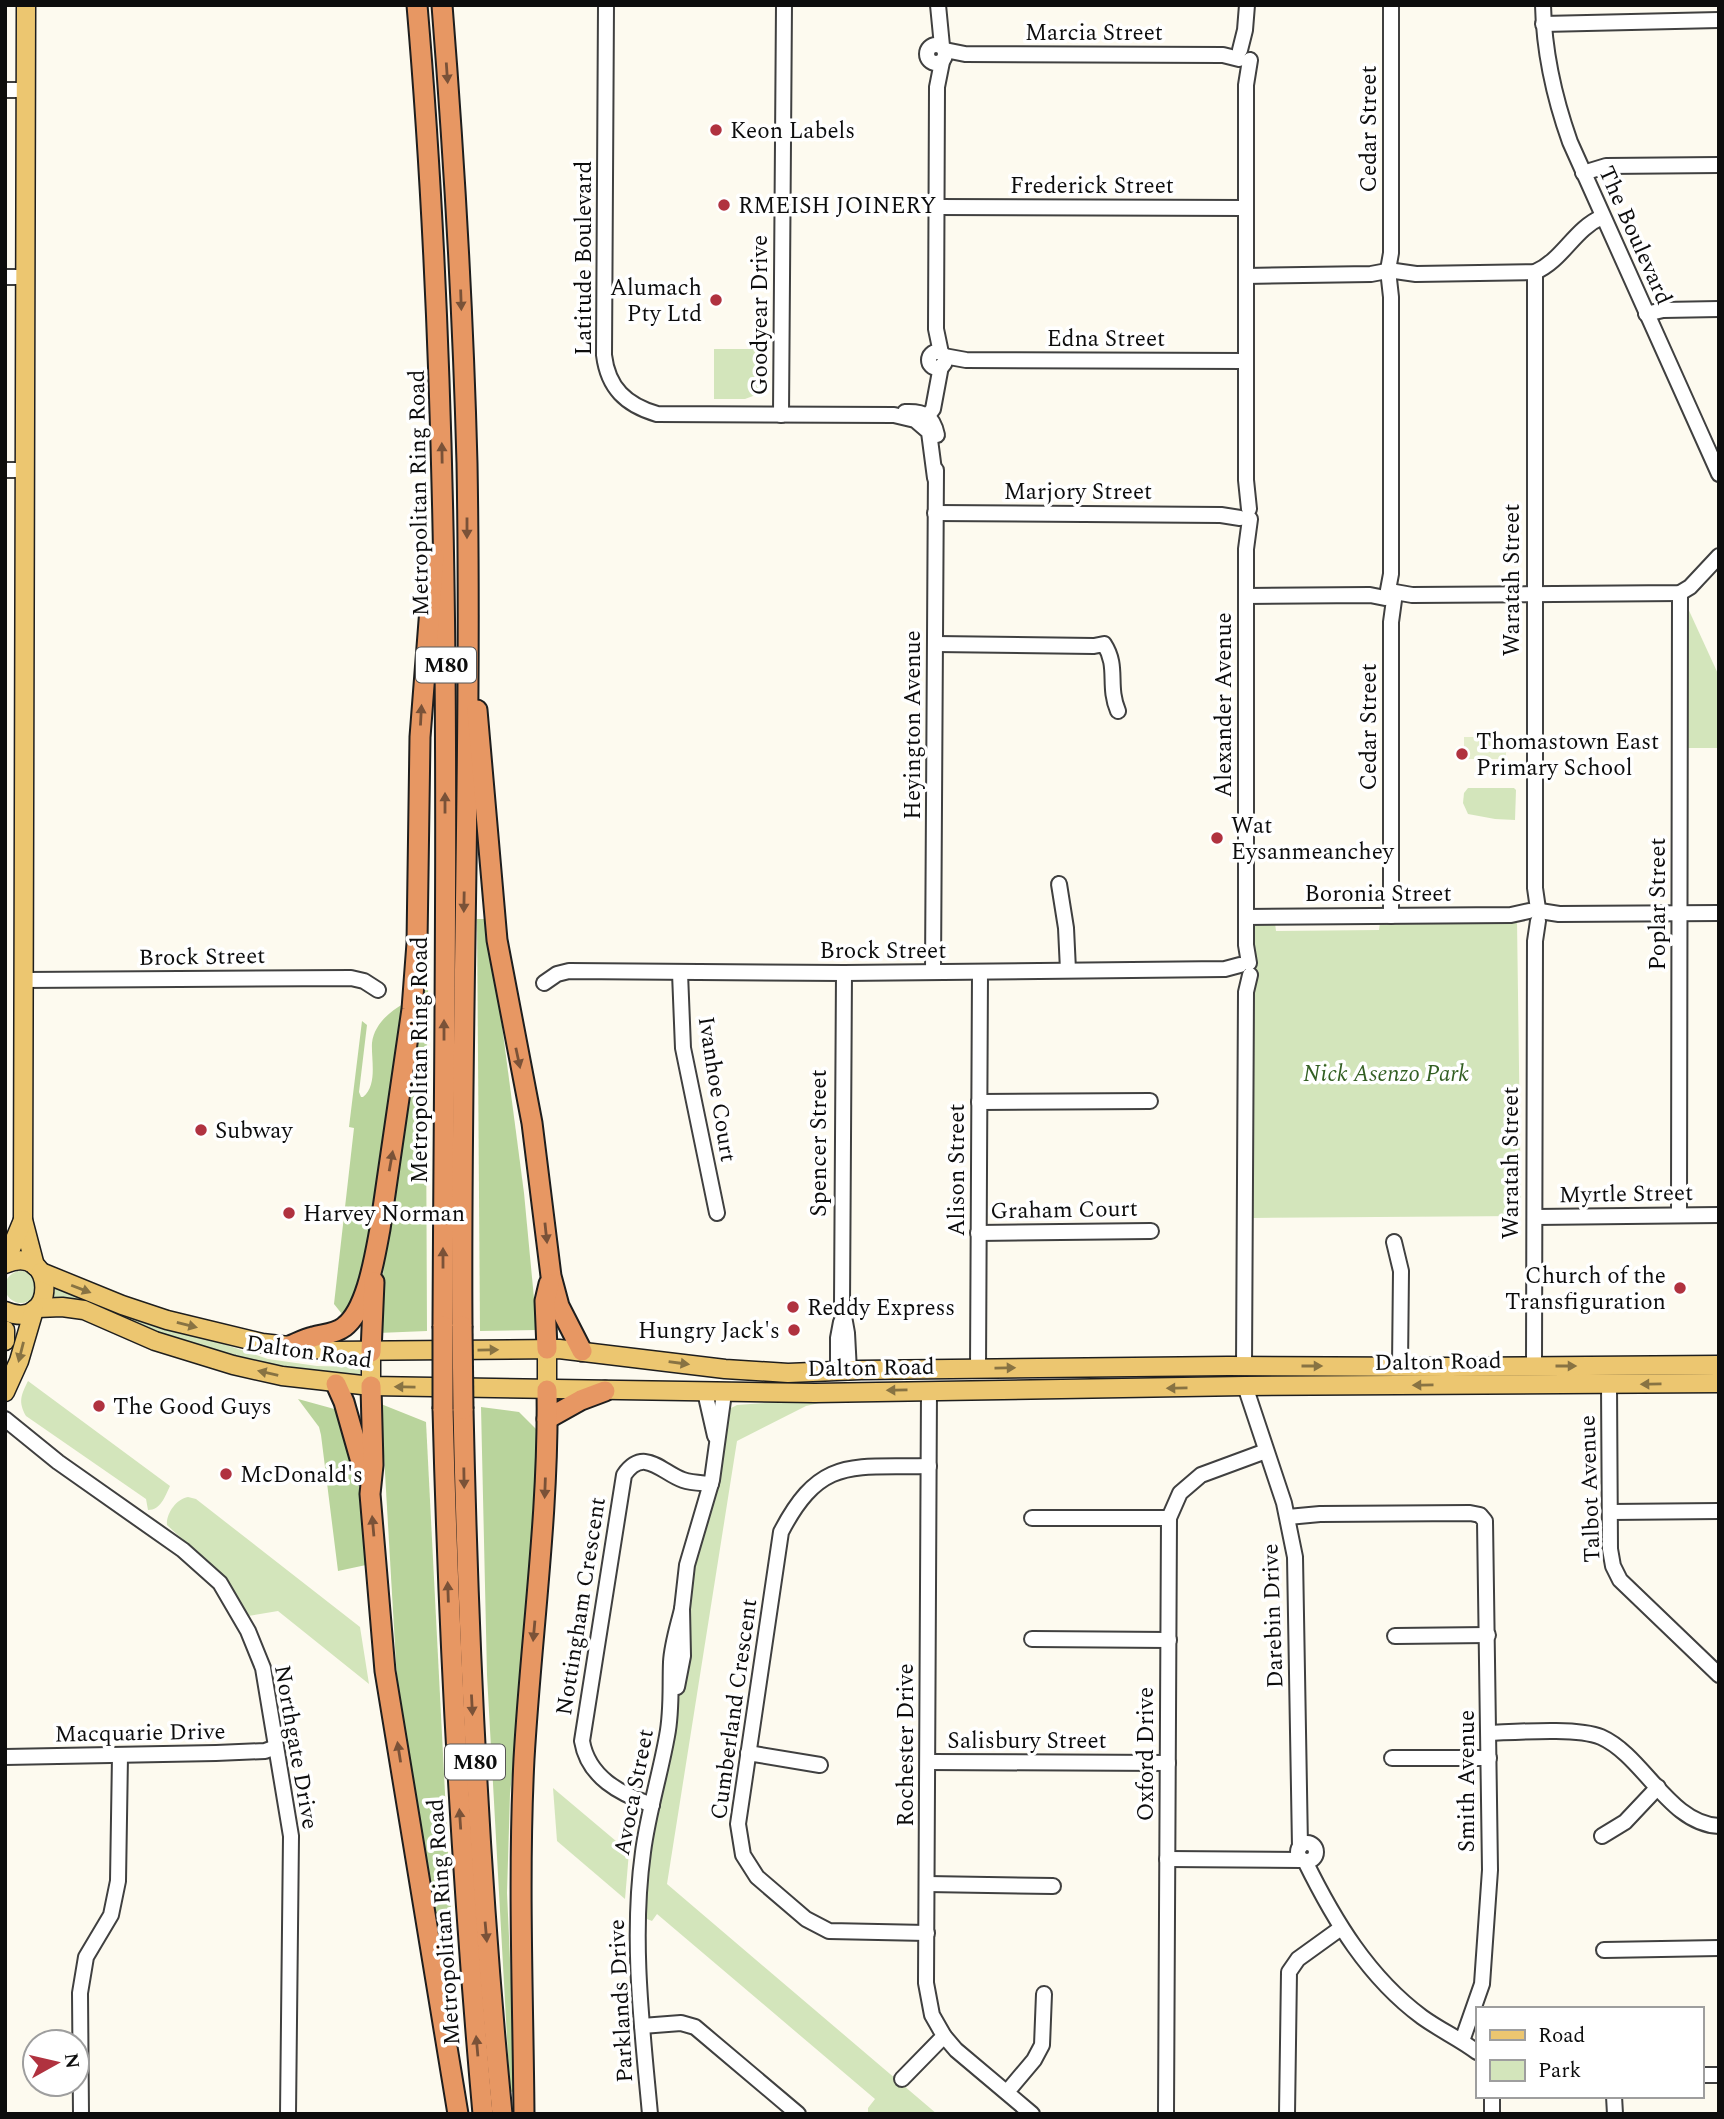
<svg xmlns="http://www.w3.org/2000/svg" width="1724" height="2119" font-family="Spectral,serif">
  <style>
    .green { fill: #d3e5bb }
    .forest { fill: #b9d49c }
    .pitch { fill: #e4edcc }
    .lines { fill: none; stroke-linecap: round; stroke-linejoin: round }
    .minor-casing { stroke: #404040; stroke-width: 18 }
    .major-casing { stroke: #1e1e1e; stroke-width: 21 }
    .highway-casing { stroke: #1e1e1e; stroke-width: 23 }
    .minor { stroke: #fff; stroke-width: 14 }
    .major { stroke: #ecc670; stroke-width: 18 }
    .highway { stroke: #e79763; stroke-width: 19 }
    .highway-bridge-casing { stroke: #1e1e1e; stroke-width: 23; stroke-linecap: butt }
    .highway-bridge { stroke: #e79763; stroke-width: 19 }
    .oneway { fill: #7a5238 }
    .oneway2 { fill: #887343 }
    .poi-dot { fill: #b0323f; stroke: #fff; stroke-width: 2.5 }
    .labels { text-anchor: middle; stroke-width: 7; stroke-linejoin: round; paint-order: stroke }
    .shield { fill: #fff; stroke: #565656; stroke-width: 2 }
    .shield-label { font-size: 21px; font-weight: bold; fill: #0d0d0d }
    .street-label { font-size: 23px; fill: #0d0d0d; stroke: #fff }
    .poi-label { font-size: 23px; fill: #0d0d0d; stroke: #fff; text-anchor: start }
    .park-label { font-size: 23px; font-style: italic; fill: #335f23; stroke: #fff }
  </style>
  <rect width="100%" height="100%" fill="#fdfaef"/>
  <g class="green">
    <path d="M714 349H757V357L767 358 768 376 761 393 745 399H714Z"/>
    <path d="M1686 604 1719 676V748H1685Z"/>
    <path d="M1468 788H1514L1516 790 1515 820 1495 819 1468 814 1463 803 1464 793Z"/>
    <path d="M1517 920 1521 1216 1252 1218 1255 923H1275L1276 931 1379 930 1380 922Z"/>
    <circle cx="21" cy="1287" r="16"/>
    <path d="M58 1288 268 1359 317 1366 360 1367V1377L268 1365 228 1356 52 1299 55 1289Z"/>
    <path d="M28 1381 170 1486C165 1496 161 1510 148 1510L146 1499 26 1416C18 1402 21 1395 28 1381Z"/>
    <path d="M808 1400 819 1403 806 1406 737 1441 667 1884 937 2114H868V2108L875 2099 657 1914 652 1921 642 1917 649 1844 685 1669V1629L694 1558 726 1415 731 1408 737 1405Z"/>
    <path d="M188 1497 196 1499 360 1627 369 1684 278 1611 248 1616 211 1566 167 1525C166 1514 176 1499 188 1497Z"/>
    <path d="M553 1788 629 1852 625 1899 557 1841Z"/>
  </g>
  <g class="forest">
    <path d="M477 919H488L524 1193 537 1330 480 1331Z"/>
    <path d="M425 940H429L426 1103 427 1331 378 1333 386 1240 396 1163 416 1067Z"/>
    <path d="M403 1004 365 1269 346 1319 334 1304 354 1128 349 1127 362 1021 367 1025 359 1092 361 1097H363C378 1085 371 1059 372 1043 374 1025 389 1012 403 1004Z"/>
    <path d="M298 1399 338 1410 359 1481 366 1565 338 1571 321 1435 319 1427Z"/>
    <path d="M381 1404 426 1422 455 1989H440L398 1697Z"/>
    <path d="M481 1407 519 1412 538 1431 534 1564 510 1794 507 1893 516 2091 510 2092 487 1675Z"/>
  </g>
  <rect class="pitch" x="1464" y="737" width="42" height="22"/>
  <g class="lines">
    <g class="minor-casing">
      <g id="minor">
        <path d="M606 5 604 355C608 388 626 405 657 414L894 415 915 420 929 432 935 478"/>
        <path d="M938 5 942 46"/>
        <path d="M1543 5C1544 52 1554 97 1570 142L1719 474"/>
        <path d="M1543 24 1719 20"/>
        <circle cx="936" cy="54" r="9"/>
        <path d="M945 50 965 54 1223 55 1239 59"/>
        <path d="M1240 50 1245 30 1247 5"/>
        <path d="M5 90H25"/>
        <path d="M1583 173 1606 166 1719 165"/>
        <path d="M937 207 1246 208"/>
        <path d="M1388 270 1391 253V5"/>
        <path d="M1395 271 1416 274 1535 272C1563 260 1574 229 1602 217"/>
        <path d="M1535 272V888L1538 909"/>
        <path d="M1246 276 1371 274 1387 271"/>
        <path d="M5 277H25"/>
        <path d="M1646 314 1663 310 1719 309"/>
        <circle cx="937" cy="360" r="8"/>
        <path d="M941 353 936 329 937 87 942 62"/>
        <path d="M944 356 966 360 1246 361"/>
        <path d="M905 412C925 411 933 416 937 435"/>
        <path d="M781 415 784 5"/>
        <path d="M922 423 933 409 941 366"/>
        <path d="M5 470H23"/>
        <path d="M1249 509 1246 480V85L1250 60"/>
        <path d="M935 513 1221 515 1240 518"/>
        <path d="M1388 590 1391 574V297L1389 279"/>
        <path d="M1395 592 1412 595 1680 593 1690 587 1719 556"/>
        <path d="M1246 596 1370 595 1385 598"/>
        <path d="M936 644 1094 646 1104 644C1119 667 1107 685 1118 711"/>
        <path d="M1059 884 1066 928 1068 970"/>
        <path d="M1540 911 1559 914 1719 913"/>
        <path d="M1391 916V622L1394 600"/>
        <path d="M1246 917 1511 915 1529 911"/>
        <path d="M1249 963 1246 945V549L1250 519"/>
        <path d="M933 972 936 470"/>
        <path d="M680 973 683 1048 717 1213"/>
        <path d="M844 973 842 1305 847 1333 849 1371"/>
        <path d="M24 980 351 978 364 981 378 990"/>
        <path d="M544 983 557 974 569 971 844 973 1225 969 1240 965"/>
        <path d="M979 1102 1150 1101"/>
        <path d="M1679 1215 1680 593"/>
        <path d="M1535 1217 1719 1215"/>
        <path d="M978 1233 1151 1231"/>
        <path d="M1394 1242 1401 1271 1400 1366"/>
        <path d="M1244 1366 1246 992 1250 975"/>
        <path d="M1534 1366 1535 941 1538 921"/>
        <path d="M978 1369 980 972"/>
        <path d="M838 1371V1338L841 1322"/>
        <path d="M1609 1384 1610 1549 1613 1566 1620 1580 1719 1675"/>
        <path d="M1245 1386 1284 1503 1295 1557 1300 1847"/>
        <path d="M705 1392 715 1436"/>
        <path d="M5 1419 58 1462 183 1550 220 1583 248 1631 263 1668 291 1836 288 2114"/>
        <path d="M1610 1512 1719 1511"/>
        <path d="M1288 1517 1320 1514 1470 1513 1480 1515 1485 1521 1490 1870 1482 1984 1462 2041"/>
        <path d="M1032 1518H1169"/>
        <path d="M1395 1636 1488 1635"/>
        <path d="M1032 1639 1169 1640"/>
        <path d="M677 1687 683 1656 682 1609 687 1565 712 1480 724 1393"/>
        <path d="M1489 1733C1516 1732 1578 1727 1601 1737 1644 1756 1669 1824 1719 1826"/>
        <path d="M748 1753 820 1765"/>
        <path d="M5 1757 216 1753 265 1751 276 1747"/>
        <path d="M1392 1758H1489"/>
        <path d="M928 1762 1168 1763"/>
        <path d="M652 1805C620 1794 588 1777 582 1741L624 1475C644 1446 662 1473 683 1480 692 1483 702 1483 711 1484"/>
        <path d="M1602 1836 1625 1822 1658 1787"/>
        <circle cx="1307" cy="1852" r="9"/>
        <path d="M1167 1859 1302 1860"/>
        <path d="M1305 1861C1334 1920 1368 1977 1422 2017 1440 2030 1460 2039 1477 2052"/>
        <path d="M927 1884 1053 1886"/>
        <path d="M927 1933 829 1931 806 1919 757 1877 743 1855 738 1824 781 1532C821 1455 853 1468 929 1466"/>
        <path d="M1604 1950 1719 1948"/>
        <path d="M642 2026 681 2023 695 2027 798 2114"/>
        <path d="M944 2036 956 2050 1032 2114"/>
        <path d="M1701 2075H1719"/>
        <path d="M902 2079 944 2036 932 2015 926 1983 929 1390"/>
        <path d="M1007 2092 1034 2060 1042 2045 1044 1994"/>
        <path d="M1492 2096V2114"/>
        <path d="M1614 2096 1615 2114"/>
        <path d="M81 2114 80 1993 86 1957 111 1915 118 1881 120 1756"/>
        <path d="M650 2114C642 2027 631 1939 643 1852 648 1813 660 1775 667 1736 672 1711 670 1687 671 1662 672 1644 678 1626 682 1609"/>
        <path d="M1166 2114 1169 1518 1180 1493 1201 1475 1266 1451"/>
        <path d="M1287 2114 1289 1972 1298 1959 1341 1928"/>
      </g>
    </g>
    <g class="major-casing">
      <g id="major">
        <path d="M26 5 23 1220 35 1266"/>
        <path d="M5 1263 23 1220"/>
        <path d="M5 1264C57 1241 58 1334 5 1311"/>
        <path d="M41 1272 122 1305 167 1320 262 1343 333 1351 559 1349 725 1369 788 1373 861 1370 1228 1366 1449 1367 1719 1365"/>
        <path d="M37 1308 62 1307 84 1310 155 1341 233 1365 282 1376 371 1386 815 1393 1245 1386 1719 1383"/>
        <path d="M5 1330V1341"/>
        <path d="M371 1386V1352"/>
        <path d="M547 1390V1349"/>
        <path d="M5 1392 19 1361 34 1310"/>
      </g>
    </g>
    <g class="highway-casing">
      <g id="highway">
        <path d="M417 5C455 445 445 885 443 1326"/>
        <path d="M442 5C454 157 463 310 467 463 472 750 460 1038 462 1326"/>
        <path d="M477 710 497 940 532 1123 551 1276 559 1306 582 1351"/>
        <path d="M287 1347C295 1344 304 1339 313 1337 323 1334 335 1334 344 1327 367 1310 375 1255 380 1229L412 1009 417 943 420 737 434 557"/>
        <path d="M547 1349 545 1301 549 1284"/>
        <path d="M371 1352 374 1282"/>
        <path d="M336 1384 344 1402 365 1476"/>
        <path d="M371 1386 373 1465 370 1494 385 1671 458 2114"/>
        <path d="M443 1409C449 1645 462 1879 483 2114"/>
        <path d="M463 1409C468 1645 479 1879 502 2114"/>
        <path d="M547 1419 581 1400 605 1391"/>
        <path d="M524 2114C523 1996 518 1877 524 1759 531 1636 549 1514 547 1390"/>
      </g>
    </g>
    <use href="#minor" class="minor"/>
    <use href="#major" class="major"/>
    <use href="#highway" class="highway"/>
    <g class="highway-bridge-casing">
      <g id="highway-bridge">
        <path d="M443 1326V1409"/>
        <path d="M462 1326 463 1409"/>
      </g>
    </g>
    <use href="#highway-bridge" class="highway-bridge"/>
  </g>
  <defs><path id="oneway-solid" d="M-6-.8H1V-3.2L6.5 0L1 3.2V.8H-6Z" transform="scale(1.75)"/></defs>
  <g class="oneway">
    <use href="#oneway-solid" transform="translate(447 73) rotate(86)"/>
    <use href="#oneway-solid" transform="translate(461 300) rotate(88)"/>
    <use href="#oneway-solid" transform="translate(442 453) rotate(-91)"/>
    <use href="#oneway-solid" transform="translate(467 528) rotate(90)"/>
    <use href="#oneway-solid" transform="translate(421 715) rotate(-87)"/>
    <use href="#oneway-solid" transform="translate(445 803) rotate(-90)"/>
    <use href="#oneway-solid" transform="translate(464 902) rotate(91)"/>
    <use href="#oneway-solid" transform="translate(444 1030) rotate(-90)"/>
    <use href="#oneway-solid" transform="translate(518 1058) rotate(78)"/>
    <use href="#oneway-solid" transform="translate(391 1161) rotate(-80)"/>
    <use href="#oneway-solid" transform="translate(546 1233) rotate(84)"/>
    <use href="#oneway-solid" transform="translate(443 1258) rotate(-90)"/>
    <use href="#oneway-solid" transform="translate(464 1478) rotate(89)"/>
    <use href="#oneway-solid" transform="translate(545 1488) rotate(92)"/>
    <use href="#oneway-solid" transform="translate(373 1526) rotate(-95)"/>
    <use href="#oneway-solid" transform="translate(448 1592) rotate(-92)"/>
    <use href="#oneway-solid" transform="translate(534 1631) rotate(95)"/>
    <use href="#oneway-solid" transform="translate(472 1705) rotate(87)"/>
    <use href="#oneway-solid" transform="translate(399 1752) rotate(-99)"/>
    <use href="#oneway-solid" transform="translate(460 1819) rotate(-94)"/>
    <use href="#oneway-solid" transform="translate(486 1932) rotate(85)"/>
    <use href="#oneway-solid" transform="translate(477 2046) rotate(-95)"/>
  </g>
  <g class="oneway2">
    <use href="#oneway-solid" transform="translate(81 1289) rotate(21)"/>
    <use href="#oneway-solid" transform="translate(187 1325) rotate(14)"/>
    <use href="#oneway-solid" transform="translate(488 1350) rotate(-1)"/>
    <use href="#oneway-solid" transform="translate(21 1352) rotate(104)"/>
    <use href="#oneway-solid" transform="translate(679 1363) rotate(8)"/>
    <use href="#oneway-solid" transform="translate(1312 1366)"/>
    <use href="#oneway-solid" transform="translate(1566 1366)"/>
    <use href="#oneway-solid" transform="translate(1005 1368) rotate(-1)"/>
    <use href="#oneway-solid" transform="translate(268 1373) rotate(-167)"/>
    <use href="#oneway-solid" transform="translate(1651 1384) rotate(179)"/>
    <use href="#oneway-solid" transform="translate(1423 1385) rotate(179)"/>
    <use href="#oneway-solid" transform="translate(405 1387) rotate(-179)"/>
    <use href="#oneway-solid" transform="translate(1177 1388) rotate(179)"/>
    <use href="#oneway-solid" transform="translate(897 1390) rotate(179)"/>
  </g>
  <g class="poi-dot">
    <circle cx="716" cy="130" r="7"/>
    <circle cx="724" cy="205" r="7"/>
    <circle cx="716" cy="300" r="7"/>
    <circle cx="1462" cy="754" r="7"/>
    <circle cx="1217" cy="838" r="7"/>
    <circle cx="201" cy="1130" r="7"/>
    <circle cx="289" cy="1213" r="7"/>
    <circle cx="1680" cy="1288" r="7"/>
    <circle cx="793" cy="1307" r="7"/>
    <circle cx="794" cy="1330" r="7"/>
    <circle cx="99" cy="1406" r="7"/>
    <circle cx="226" cy="1474" r="7"/>
  </g>
  <g class="labels">
    <g class="shield">
      <rect x="416" y="647.5" width="60" height="35" rx="5"/>
      <rect x="445" y="1744.5" width="60" height="35" rx="5"/>
    </g>
    <g class="shield-label">
      <text x="446" y="672">M80</text>
      <text x="475" y="1769">M80</text>
    </g>
    <g class="street-label">
      <text x="1094" y="40">Marcia Street</text>
      <text transform="translate(1368 129) rotate(-90)" y="8">Cedar Street</text>
      <text x="1092" y="193">Frederick Street</text>
      <text transform="translate(1636 235) rotate(66)" y="8">The Boulevard</text>
      <text transform="translate(583 258) rotate(-90)" y="8">Latitude Boulevard</text>
      <text transform="translate(759 315) rotate(-90)" y="8">Goodyear Drive</text>
      <text x="1106" y="346">Edna Street</text>
      <text x="1078" y="499">Marjory Street</text>
      <text transform="translate(418 493) rotate(-91)" y="8">Metropolitan Ring Road</text>
      <text transform="translate(1511 580) rotate(-90)" y="8">Waratah Street</text>
      <text transform="translate(1223 705) rotate(-90)" y="8">Alexander Avenue</text>
      <text transform="translate(912 725) rotate(-90)" y="8">Heyington Avenue</text>
      <text transform="translate(1368 727) rotate(-90)" y="8">Cedar Street</text>
      <text x="1378" y="901">Boronia Street</text>
      <text transform="translate(1657 904) rotate(-90)" y="8">Poplar Street</text>
      <text x="883" y="958">Brock Street</text>
      <text transform="translate(202 956) rotate(-1)" y="8">Brock Street</text>
      <text transform="translate(419 1060) rotate(-90)" y="8">Metropolitan Ring Road</text>
      <text transform="translate(718 1089) rotate(81)" y="8">Ivanhoe Court</text>
      <text transform="translate(818 1143) rotate(-90)" y="8">Spencer Street</text>
      <text transform="translate(1510 1163) rotate(-90)" y="8">Waratah Street</text>
      <text transform="translate(956 1170) rotate(-90)" y="8">Alison Street</text>
      <text transform="translate(1626 1193) rotate(-1)" y="8">Myrtle Street</text>
      <text transform="translate(1064 1209) rotate(-1)" y="8">Graham Court</text>
      <text transform="translate(309 1351) rotate(8)" y="8">Dalton Road</text>
      <text transform="translate(1438 1361) rotate(-1)" y="8">Dalton Road</text>
      <text transform="translate(871 1367) rotate(-1)" y="8">Dalton Road</text>
      <text transform="translate(1589 1489) rotate(-92)" y="8">Talbot Avenue</text>
      <text transform="translate(580 1606) rotate(-81)" y="8">Nottingham Crescent</text>
      <text transform="translate(1272 1616) rotate(-92)" y="8">Darebin Drive</text>
      <text transform="translate(733 1709) rotate(-82)" y="8">Cumberland Crescent</text>
      <text transform="translate(140 1732) rotate(-1)" y="8">Macquarie Drive</text>
      <text x="1027" y="1748">Salisbury Street</text>
      <text transform="translate(905 1745) rotate(-90)" y="8">Rochester Drive</text>
      <text transform="translate(297 1747) rotate(80)" y="8">Northgate Drive</text>
      <text transform="translate(1145 1754) rotate(-90)" y="8">Oxford Drive</text>
      <text transform="translate(1466 1781) rotate(-90)" y="8">Smith Avenue</text>
      <text transform="translate(633 1792) rotate(-79)" y="8">Avoca Street</text>
      <text transform="translate(443 1922) rotate(-94)" y="8">Metropolitan Ring Road</text>
      <text transform="translate(620 2001) rotate(-93)" y="8">Parklands Drive</text>
    </g>
    <g class="poi-label">
      <text x="730" y="138">Keon Labels</text>
      <text x="738" y="213">RMEISH JOINERY</text>
      <text x="702" y="295" text-anchor="end">Alumach<tspan x="702" dy="26">Pty Ltd</tspan></text>
      <text x="1476" y="749">Thomastown East<tspan x="1476" dy="26">Primary School</tspan></text>
      <text x="1231" y="833">Wat<tspan x="1231" dy="26">Eysanmeanchey</tspan></text>
      <text x="215" y="1138">Subway</text>
      <text x="303" y="1221">Harvey Norman</text>
      <text x="1666" y="1283" text-anchor="end">Church of the<tspan x="1666" dy="26">Transfiguration</tspan></text>
      <text x="807" y="1315">Reddy Express</text>
      <text x="780" y="1338" text-anchor="end">Hungry Jack's</text>
      <text x="113" y="1414">The Good Guys</text>
      <text x="240" y="1482">McDonald's</text>
    </g>
    <g class="park-label">
      <text x="1386" y="1081">Nick Asenzo Park</text>
    </g>
  </g>
  <rect width="1724" height="2119" fill="none" stroke="#0d0d0d" stroke-width="14"/>
  <rect x="1476" y="2007" width="228" height="91" fill="#ffffff" stroke="#9e9e9e" stroke-width="2"/>
  <rect x="1490" y="2030" width="35" height="10" fill="#ecc670" stroke="#9e9e9e" stroke-width="2"/>
  <text x="1538" y="2042" font-size="21" fill="#0d0d0d">Road</text>
  <rect x="1490" y="2060" width="35" height="21" fill="#d3e5bb" stroke="#9e9e9e" stroke-width="2"/>
  <text x="1538" y="2077" font-size="21" fill="#0d0d0d">Park</text>
  <g transform="translate(56 2063) rotate(82)"><circle r="33" fill="#ffffff" stroke="#9e9e9e" stroke-width="2"/>
  <path d="M0-5L12 26L0 18L-12 26Z" fill="#b0323f"/>
  <text y="-10" font-size="19" font-weight="bold" text-anchor="middle" fill="#0d0d0d">N</text>
  </g>
</svg>
